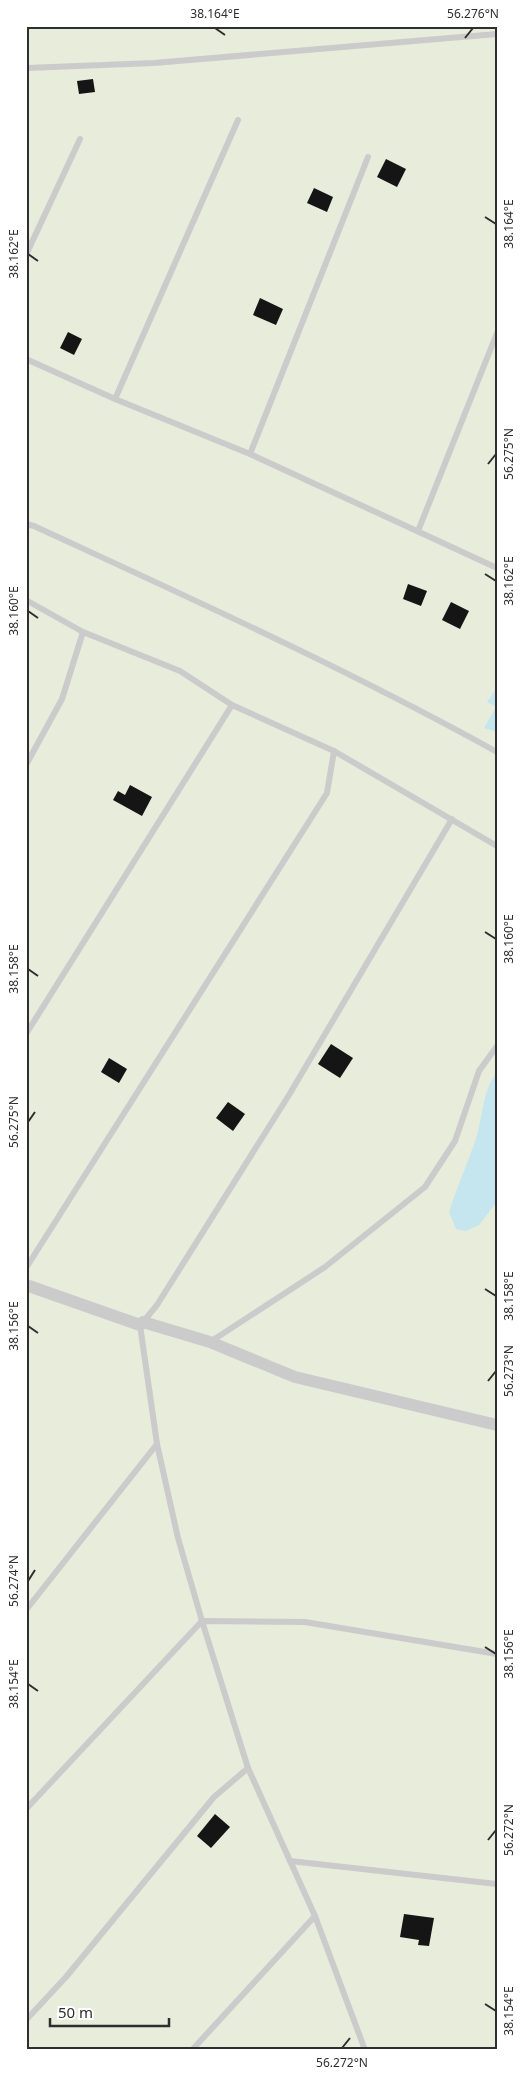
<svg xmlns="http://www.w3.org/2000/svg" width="523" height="2076" font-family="'Noto Sans',sans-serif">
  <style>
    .green { fill: #e8ecdb }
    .water { fill: #c5e6ee }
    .building { fill: #151515 }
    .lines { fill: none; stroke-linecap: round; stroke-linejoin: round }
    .service { stroke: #cbcbcb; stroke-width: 6 }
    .minor { stroke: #cbcbcb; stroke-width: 12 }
    .ticks { fill: none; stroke: #2e2e2e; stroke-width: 2 }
    .neatline { fill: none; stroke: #2e2e2e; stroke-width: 2 }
    .ticks-label { font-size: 12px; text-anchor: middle; fill: #2e2e2e }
  </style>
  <rect width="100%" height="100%" fill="#fff"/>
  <rect class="green" x="26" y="26" width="471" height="2024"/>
  <g class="water">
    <path d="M495 690H497V732L484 728 496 707 487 702Z"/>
    <path d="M497 1072V1202L479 1225 466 1231 456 1229 449 1212C457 1186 469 1161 477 1135 483 1114 483 1090 497 1072Z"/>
  </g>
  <g class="building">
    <path d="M93 79 95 92 79 94 77 81Z"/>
    <path d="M386 159 406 169 397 187 377 177Z"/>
    <path d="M314 188 333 197 327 212 307 203Z"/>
    <path d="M260 298 283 309 276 325 253 315Z"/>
    <path d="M68 332 82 339 74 355 60 348Z"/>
    <path d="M408 584 427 591 421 606 403 599Z"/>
    <path d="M451 602 469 611 460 629 442 620Z"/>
    <path d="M130 785 152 797 142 816 113 800 118 791 125 795Z"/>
    <path d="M331 1044 353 1058 340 1078 318 1064Z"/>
    <path d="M109 1058 127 1069 119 1083 101 1072Z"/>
    <path d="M228 1102 245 1114 233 1131 216 1118Z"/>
    <path d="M215 1814 230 1827 211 1848 197 1836Z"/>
    <path d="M404 1914 434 1918 429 1946 418 1945 419 1940 400 1937Z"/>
  </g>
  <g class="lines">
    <g class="service">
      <path d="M26 68 154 63 497 34"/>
      <path d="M26 255 80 139"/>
      <path d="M26 359 115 399 250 454 497 568"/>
      <path d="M115 399 238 120"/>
      <path d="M250 454 368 157"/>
      <path d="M26 524 34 526C190 598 347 669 497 752"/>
      <path d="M418 531 497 333"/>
      <path d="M26 600 83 632 180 671 232 705 334 751 497 846"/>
      <path d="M26 765 62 699 83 632"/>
      <path d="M26 1034 232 705"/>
      <path d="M26 1268 327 793 334 751"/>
      <path d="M143 1322 157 1305 289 1095 452 819"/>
      <path d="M140 1325 157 1444 178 1538 202 1621 248 1768 315 1916 365 2050"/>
      <path d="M210 1342 325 1267 425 1187 455 1141 479 1071 497 1046"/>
      <path d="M26 1610 157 1444"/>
      <path d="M26 1809 202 1621 305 1622 497 1654"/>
      <path d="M290 1861 497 1884"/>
      <path d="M26 2020 66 1977 214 1797 248 1768"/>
      <path d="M192 2050 315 1916"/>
    </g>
    <path class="minor" d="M26 1285 140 1325 143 1322 210 1342 295 1377 497 1425"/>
  </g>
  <path class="ticks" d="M215 28 225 35M465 38 473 28M485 217 496 224M28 254 38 261M488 464 496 454M485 574 496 581M28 611 38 618M485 932 496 939M28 969 38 976M28 1122 35 1112M485 1289 496 1296M28 1326 38 1333M488 1381 496 1371M28 1581 35 1570M485 1647 496 1654M28 1684 38 1691M488 1840 496 1830M485 2004 496 2011M342 2048 350 2038"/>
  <rect width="523" height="2076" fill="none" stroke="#ffffff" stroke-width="55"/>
  <path d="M50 2018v8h119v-8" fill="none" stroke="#2e2e2e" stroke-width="2.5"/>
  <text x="58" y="2018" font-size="15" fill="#2e2e2e" stroke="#ffffff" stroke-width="4" paint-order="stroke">50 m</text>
  <rect x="28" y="28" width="468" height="2020" class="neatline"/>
  <g class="ticks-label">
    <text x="215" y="18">38.164°E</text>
    <text x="473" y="18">56.276°N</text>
    <text transform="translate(509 224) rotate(-90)" y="4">38.164°E</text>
    <text transform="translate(14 254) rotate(-90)" y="4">38.162°E</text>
    <text transform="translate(509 454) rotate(-90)" y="4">56.275°N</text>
    <text transform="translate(509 581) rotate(-90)" y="4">38.162°E</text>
    <text transform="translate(14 611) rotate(-90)" y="4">38.160°E</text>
    <text transform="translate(509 939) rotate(-90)" y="4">38.160°E</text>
    <text transform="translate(14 969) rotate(-90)" y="4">38.158°E</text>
    <text transform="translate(14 1122) rotate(-90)" y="4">56.275°N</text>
    <text transform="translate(509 1296) rotate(-90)" y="4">38.158°E</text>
    <text transform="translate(14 1326) rotate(-90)" y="4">38.156°E</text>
    <text transform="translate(509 1371) rotate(-90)" y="4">56.273°N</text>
    <text transform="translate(14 1581) rotate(-90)" y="4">56.274°N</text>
    <text transform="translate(509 1654) rotate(-90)" y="4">38.156°E</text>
    <text transform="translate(14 1684) rotate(-90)" y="4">38.154°E</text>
    <text transform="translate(509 1830) rotate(-90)" y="4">56.272°N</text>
    <text transform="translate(509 2011) rotate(-90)" y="4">38.154°E</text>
    <text x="342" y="2067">56.272°N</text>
  </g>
</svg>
